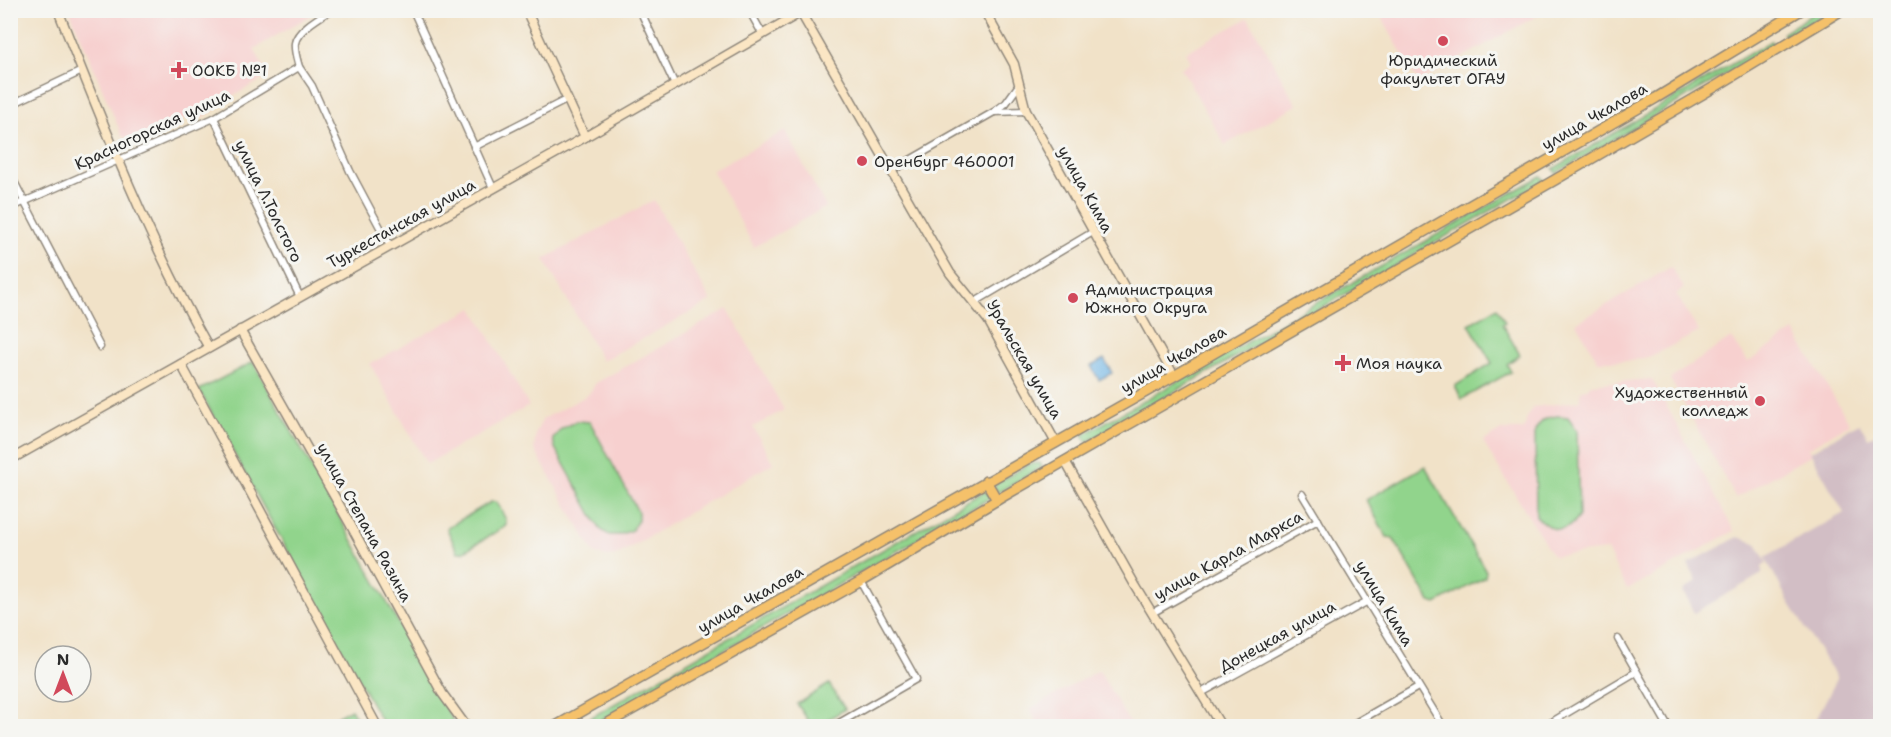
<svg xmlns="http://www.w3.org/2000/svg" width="1891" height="737" font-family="'Shantell Sans',sans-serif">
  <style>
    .built { fill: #f7d0cf }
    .industrial { fill: #d2bec5 }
    .green { fill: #91d48c; stroke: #5e805c; stroke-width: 1.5 }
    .water { fill: #70b5e6; stroke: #4e7088; stroke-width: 1.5 }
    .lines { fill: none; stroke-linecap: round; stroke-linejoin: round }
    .street-casing { stroke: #8e867a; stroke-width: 9 }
    .secondary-casing { stroke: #8e867a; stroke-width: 11 }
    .primary-casing { stroke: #8e867a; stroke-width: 12 }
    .street { stroke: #fff; stroke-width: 6 }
    .secondary { stroke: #fbe6c4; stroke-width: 8 }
    .primary { stroke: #f5c16b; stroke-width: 9 }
    .poi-dot { fill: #d1495b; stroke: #f6f6f2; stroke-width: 2 }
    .labels { text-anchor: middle; stroke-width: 6; stroke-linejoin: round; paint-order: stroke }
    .poi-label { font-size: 16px; fill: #2b2b2b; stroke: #f6f6f2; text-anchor: start }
    .street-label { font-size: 16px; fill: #2b2b2b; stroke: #f6f6f2 }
  </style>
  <rect width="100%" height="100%" fill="#f6f6f2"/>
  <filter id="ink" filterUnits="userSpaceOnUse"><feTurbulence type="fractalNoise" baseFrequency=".0167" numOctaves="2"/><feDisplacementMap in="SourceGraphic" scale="12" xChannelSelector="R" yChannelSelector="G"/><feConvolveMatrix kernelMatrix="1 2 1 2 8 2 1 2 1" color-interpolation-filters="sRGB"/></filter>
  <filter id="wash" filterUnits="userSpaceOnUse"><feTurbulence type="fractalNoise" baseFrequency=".008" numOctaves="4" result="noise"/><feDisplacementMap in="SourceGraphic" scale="24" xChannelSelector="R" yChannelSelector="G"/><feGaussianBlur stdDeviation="1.35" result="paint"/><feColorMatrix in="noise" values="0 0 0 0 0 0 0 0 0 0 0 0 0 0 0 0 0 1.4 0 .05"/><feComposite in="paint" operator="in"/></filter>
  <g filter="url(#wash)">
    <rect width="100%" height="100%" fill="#f1e2c8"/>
    <g class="built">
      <path d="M70 11H318L254 49 269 76 222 102 212 104 215 110 197 120 193 115 132 141 122 136Z"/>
      <path d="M1541 11 1542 13 1418 82 1378 11Z"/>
      <path d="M1248 18 1297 105 1225 145 1181 68 1191 62 1186 52Z"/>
      <path d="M785 131 826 207 754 247 712 170Z"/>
      <path d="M654 200 711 301 602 361 544 259Z"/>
      <path d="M1671 267 1684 288 1676 294 1699 332 1651 356 1631 361H1598L1576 323Z"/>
      <path d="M473 308 529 406 427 464 370 364Z"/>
      <path d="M728 309 784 410 753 427 773 463 616 556 607 557 594 553 534 449 536 432 543 419 588 395 596 383Z"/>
      <path d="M1794 331 1850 424 1808 448 1811 455 1736 498 1670 379 1731 338 1748 362Z"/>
      <path d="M1652 379 1734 531 1650 578 1627 589 1607 550 1553 556 1483 442 1501 430H1524L1528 414 1534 407 1580 401 1581 390H1585L1591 384Z"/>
      <path d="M1099 670 1131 726H1039L1030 709Z"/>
    </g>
    <g class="industrial">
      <path d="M1859 423 1868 438 1880 432V726H1812L1836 681V677L1787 599 1765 557 1844 513 1810 452Z"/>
      <path d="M1738 537 1756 543 1767 563 1762 567V574L1694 613 1683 591 1697 581 1688 564Z"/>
    </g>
    <g class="green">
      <path d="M1817 11H1828L1786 38 1783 33Z"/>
      <path d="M1771 41 1774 46 1556 173 1553 169Z"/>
      <path d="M1541 176 1544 180 1087 442 1083 435Z"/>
      <path d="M1497 308 1505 322 1502 324 1520 355 1507 364 1511 372 1462 399 1455 386 1492 363 1469 324Z"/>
      <path d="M253 362 456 726H384L199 390Z"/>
      <path d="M1559 416 1568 417 1577 430 1579 516C1565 536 1551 532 1536 516L1535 431C1541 420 1546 417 1559 416Z"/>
      <path d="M577 421 590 422 638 512V520L632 530 619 535H609L600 529 555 448 553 439 561 429Z"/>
      <path d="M1040 463 1042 467 999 492 995 489V484L1029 464Z"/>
      <path d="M1425 466 1486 571 1485 577 1436 604 1430 602 1393 538 1387 537 1366 500Z"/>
      <path d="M985 491 990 498 591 726H576Z"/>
      <path d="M491 502H497L506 520V526L463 552H458L447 529 448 527Z"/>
      <path d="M829 684 845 709 817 726H812L797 704Z"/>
      <path d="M351 709 361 726H320Z"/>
    </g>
    <path class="water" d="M1104 359 1112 373 1099 380 1091 366Z"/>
  </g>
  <g filter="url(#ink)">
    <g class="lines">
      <g class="street-casing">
        <g id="street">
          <path d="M413 10 493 188"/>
          <path d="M640 10 675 85"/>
          <path d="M749 10 763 35"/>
          <path d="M299 67 312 86 350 171 390 246"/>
          <path d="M10 105 82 71"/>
          <path d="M994 112 1026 111"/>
          <path d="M214 118 300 297"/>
          <path d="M474 147 566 100"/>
          <path d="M891 171 994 112 1006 103 1019 85"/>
          <path d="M10 174 100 347"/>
          <path d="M10 208 214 118 299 67C297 59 294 51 295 43 297 30 320 17 331 10"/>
          <path d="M975 302 1093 232"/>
          <path d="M1302 494 1443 726"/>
          <path d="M1152 613 1318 520"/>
          <path d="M1618 639 1668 726"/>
          <path d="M1201 693 1366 602"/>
          <path d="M834 726 916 679 861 581"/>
          <path d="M1350 726 1418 687"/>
          <path d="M1545 726 1636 672"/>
        </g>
      </g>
      <g class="secondary-casing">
        <g id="secondary">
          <path d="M58 10C103 124 149 242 209 348"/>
          <path d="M526 10 585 137"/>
          <path d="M984 10 1014 64 1026 111 1033 123 1174 376"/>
          <path d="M801 13 950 273 988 320 1056 443"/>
          <path d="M240 330 349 522 442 693 466 726"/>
          <path d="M181 364 377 726"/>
          <path d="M10 460 585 137 805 10"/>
          <path d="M1065 461 1135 585 1221 726"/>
        </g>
      </g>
      <g class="primary-casing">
        <g id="primary">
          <path d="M986 481 997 500"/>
          <path d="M556 726 1174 376 1656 98 1801 10"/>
          <path d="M603 726 861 581 997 500 1553 181 1718 85 1842 10"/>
        </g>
      </g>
      <use href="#street" class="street"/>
      <use href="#secondary" class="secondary"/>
      <use href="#primary" class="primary"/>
    </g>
  </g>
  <g class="poi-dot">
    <circle cx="1443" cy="41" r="6"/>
    <path d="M176 61h6v6h6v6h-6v6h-6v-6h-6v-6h6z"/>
    <circle cx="862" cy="161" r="6"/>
    <circle cx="1073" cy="298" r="6"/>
    <path d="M1340 354h6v6h6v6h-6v6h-6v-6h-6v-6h6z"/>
    <circle cx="1760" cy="401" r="6"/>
  </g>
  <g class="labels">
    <g class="poi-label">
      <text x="1443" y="66" text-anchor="middle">Юридический<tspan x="1443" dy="18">факультет ОГАУ</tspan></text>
      <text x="192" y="76">ООКБ №1</text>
      <text x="874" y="167">Оренбург 460001</text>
      <text x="1085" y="295">Администрация<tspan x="1085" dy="18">Южного Округа</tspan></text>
      <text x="1356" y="369">Моя наука</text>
      <text x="1748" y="398" text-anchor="end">Художественный<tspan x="1748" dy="18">колледж</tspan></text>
    </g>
    <g class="street-label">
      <text transform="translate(1594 116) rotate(-30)" y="6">улица Чкалова</text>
      <text transform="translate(152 129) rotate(-25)" y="6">Красногорская улица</text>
      <text transform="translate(1086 189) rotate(61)" y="6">улица Кима</text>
      <text transform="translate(269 201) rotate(64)" y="6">улица Л.Толстого</text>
      <text transform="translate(401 223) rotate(-29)" y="6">Туркестанская улица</text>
      <text transform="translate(1025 359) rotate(60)" y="6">Уральская улица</text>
      <text transform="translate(1173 359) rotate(-30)" y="6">улица Чкалова</text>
      <text transform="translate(365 522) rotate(61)" y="6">улица Степана Разина</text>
      <text transform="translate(1228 555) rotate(-29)" y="6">улица Карла Маркса</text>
      <text transform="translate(750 599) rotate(-30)" y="6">улица Чкалова</text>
      <text transform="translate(1385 603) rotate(59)" y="6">улица Кима</text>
      <text transform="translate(1277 636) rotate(-29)" y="6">Донецкая улица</text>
    </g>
  </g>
  <rect width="1891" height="737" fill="none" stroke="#f6f6f2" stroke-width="36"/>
  <g transform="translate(63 674)"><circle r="28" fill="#f6f6f2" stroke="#a5a5a2" stroke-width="1.5"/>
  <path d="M0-4.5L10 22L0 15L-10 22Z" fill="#d1495b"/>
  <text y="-9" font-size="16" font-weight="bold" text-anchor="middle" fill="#2b2b2b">N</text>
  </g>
</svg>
